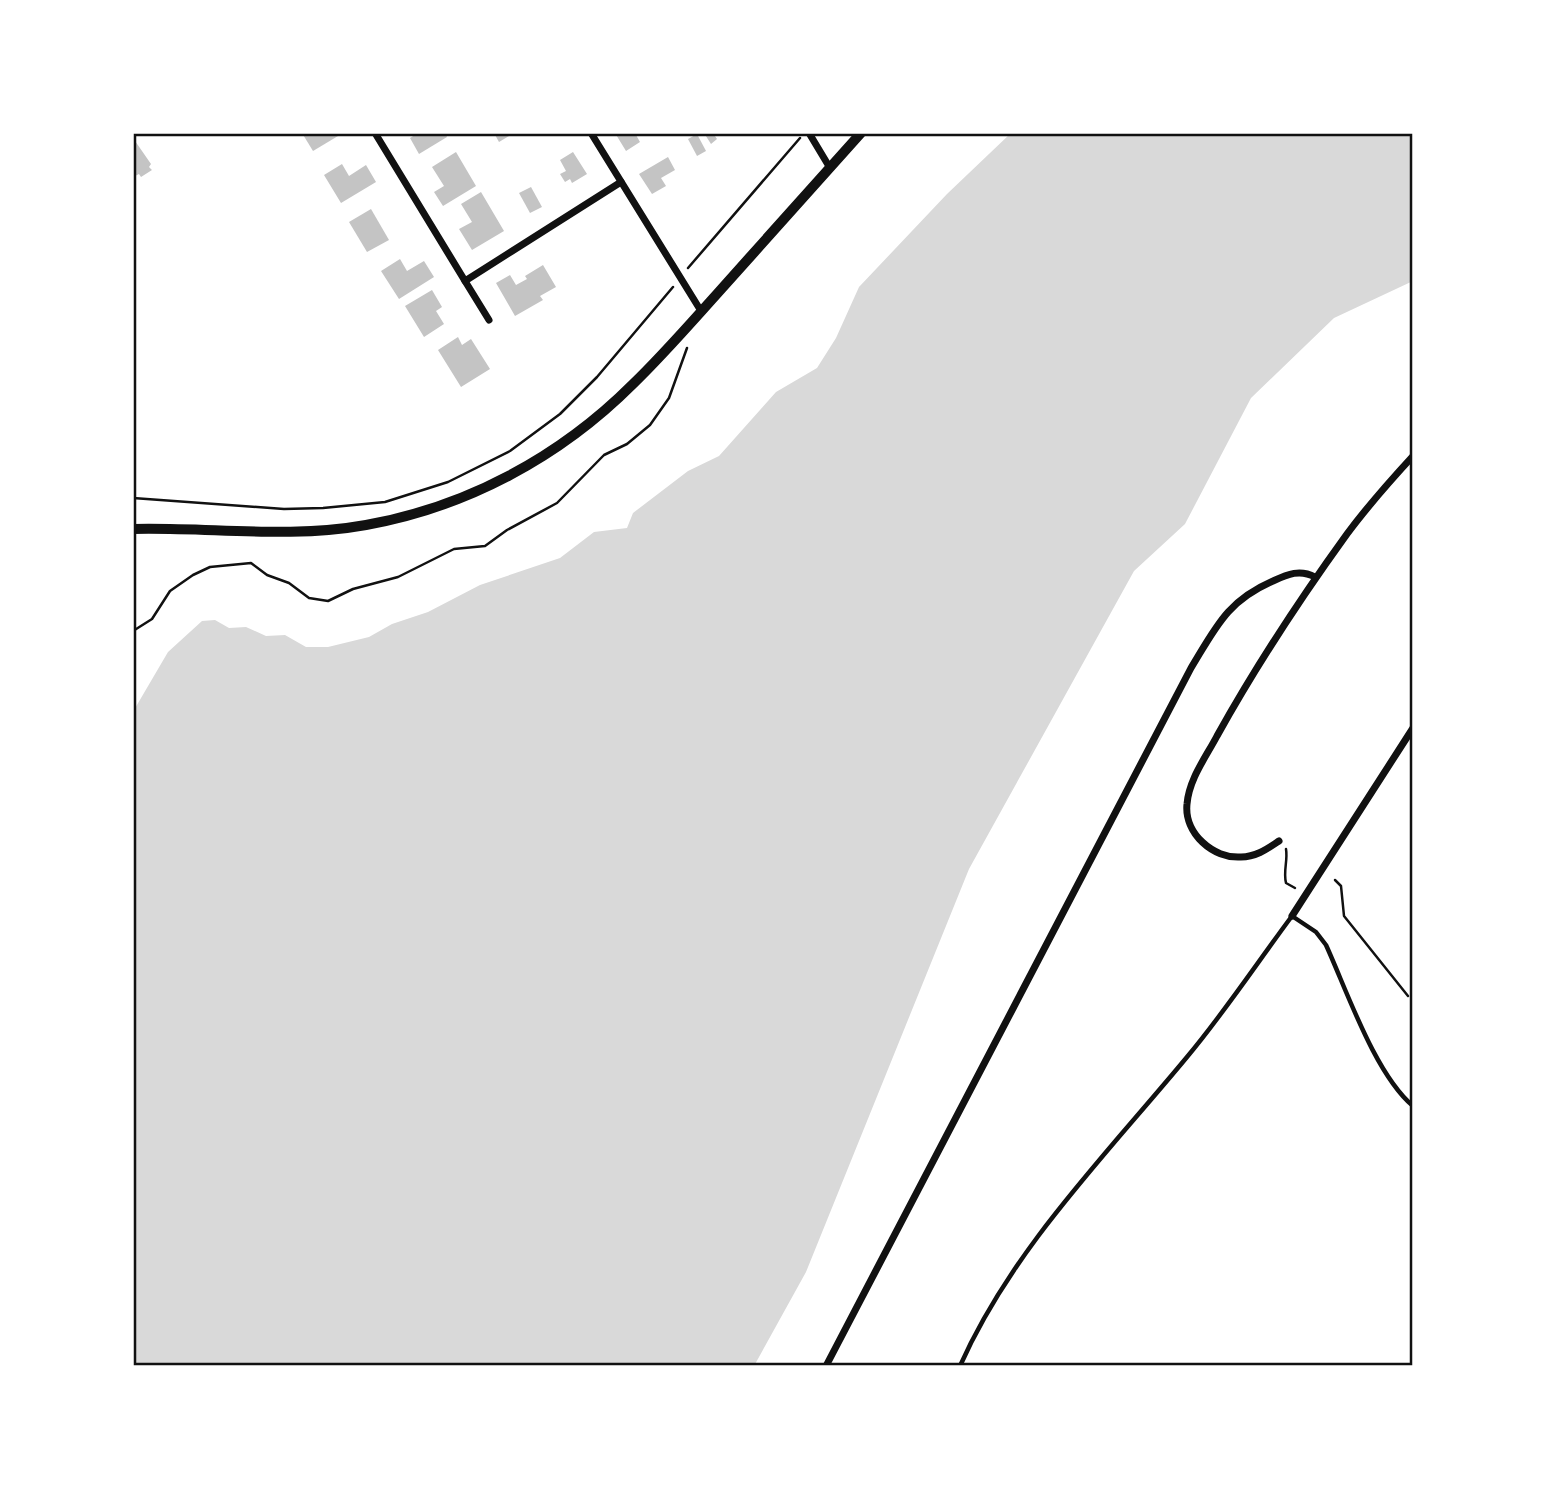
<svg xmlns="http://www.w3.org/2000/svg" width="1546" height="1499" font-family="'Titillium Web',sans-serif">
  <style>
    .water { fill: #d9d9d9 }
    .building { fill: #c4c4c4 }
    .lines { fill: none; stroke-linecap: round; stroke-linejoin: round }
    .path { stroke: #111; stroke-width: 2.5 }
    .service { stroke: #111; stroke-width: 4.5 }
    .minor { stroke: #111; stroke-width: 7 }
    .tertiary { stroke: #111; stroke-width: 10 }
    .neatline { fill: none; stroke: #111; stroke-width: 2.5 }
  </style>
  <rect width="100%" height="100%" fill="#fff"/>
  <path class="water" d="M1011 133H1413V281L1334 318 1251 398 1185 524 1134 571 969 869 806 1272 754 1366H133V716L134 710 168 652 202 621 215 620 229 628 246 627 266 636 285 635 306 647H328L369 637 392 624 428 612 480 585 560 558 594 532 627 528 633 513 688 471 719 456 776 392 817 368 836 338 859 287 947 194Z"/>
  <g class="building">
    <path d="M302 133H343L313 151Z"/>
    <path d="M418 133H445L447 137 419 154 410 138Z"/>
    <path d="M494 133H508L509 136 499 142Z"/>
    <path d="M615 133H638L636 135 640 142 626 151Z"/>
    <path d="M704 133H713L717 139 711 144Z"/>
    <path d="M697 134 706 151 697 156 688 139Z"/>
    <path d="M133 138 151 164 149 167 152 170 141 177 139 174 133 177Z"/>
    <path d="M456 152 476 186 443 206 434 192 444 186 432 167Z"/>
    <path d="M573 152 587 174 572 183 570 179 565 182 560 174 566 171 560 160Z"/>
    <path d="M668 157 675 170 661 178 666 186 652 194 639 174Z"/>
    <path d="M342 164 349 176 366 165 376 182 341 203 324 175Z"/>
    <path d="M531 187 542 207 530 213 519 193Z"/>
    <path d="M481 192 504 231 472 250 459 229 472 222 461 204Z"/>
    <path d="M371 209 389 240 367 252 349 222Z"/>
    <path d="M400 259 407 271 424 261 434 277 399 299 381 271Z"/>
    <path d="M543 265 556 287 540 296 543 300 515 316 496 283 510 275 516 285 527 279 525 276Z"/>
    <path d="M432 290 442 307 436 311 444 324 424 337 405 306Z"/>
    <path d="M458 337 462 345 471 339 490 369 461 387 438 350Z"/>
  </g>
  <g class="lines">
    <g class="path">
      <path d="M688 268 800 138"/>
      <path d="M133 498 284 509 323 508 385 502 448 482 510 451 560 414 597 377 673 287"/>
      <path d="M133 631 152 619 170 591 193 575 210 567 251 563 267 575 289 583 309 598 328 601 353 589 398 577 454 549 485 546 507 530 557 503 604 455 627 444 650 425 669 398 687 348"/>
      <path d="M1286 849C1288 861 1283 871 1286 883L1295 888"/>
      <path d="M1335 880 1341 886 1344 916 1408 996"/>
    </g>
    <path class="service" d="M960 1366C1012 1249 1106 1155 1187 1057 1224 1013 1257 963 1292 916L1316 932 1326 945C1347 991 1375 1074 1413 1106"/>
    <g class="minor">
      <path d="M375 133 465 281 621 182"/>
      <path d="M591 133 701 311"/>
      <path d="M809 133 830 168"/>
      <path d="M465 281 489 320"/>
      <path d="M1279 841C1267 849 1256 857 1241 857 1213 859 1184 833 1187 804 1189 779 1206 757 1217 736 1256 666 1300 599 1347 534 1367 507 1390 481 1413 456"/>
      <path d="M1292 916 1413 728"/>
      <path d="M826 1366 1191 668C1216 627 1227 601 1273 581 1288 574 1300 569 1315 577"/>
    </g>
    <path class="tertiary" d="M133 529C211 527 289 539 366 525 467 507 560 457 633 384 662 356 689 325 716 295 765 241 813 187 861 133"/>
  </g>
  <rect width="1546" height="1499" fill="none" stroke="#ffffff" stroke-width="270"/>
  <rect x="135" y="135" width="1276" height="1229" class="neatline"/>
</svg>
